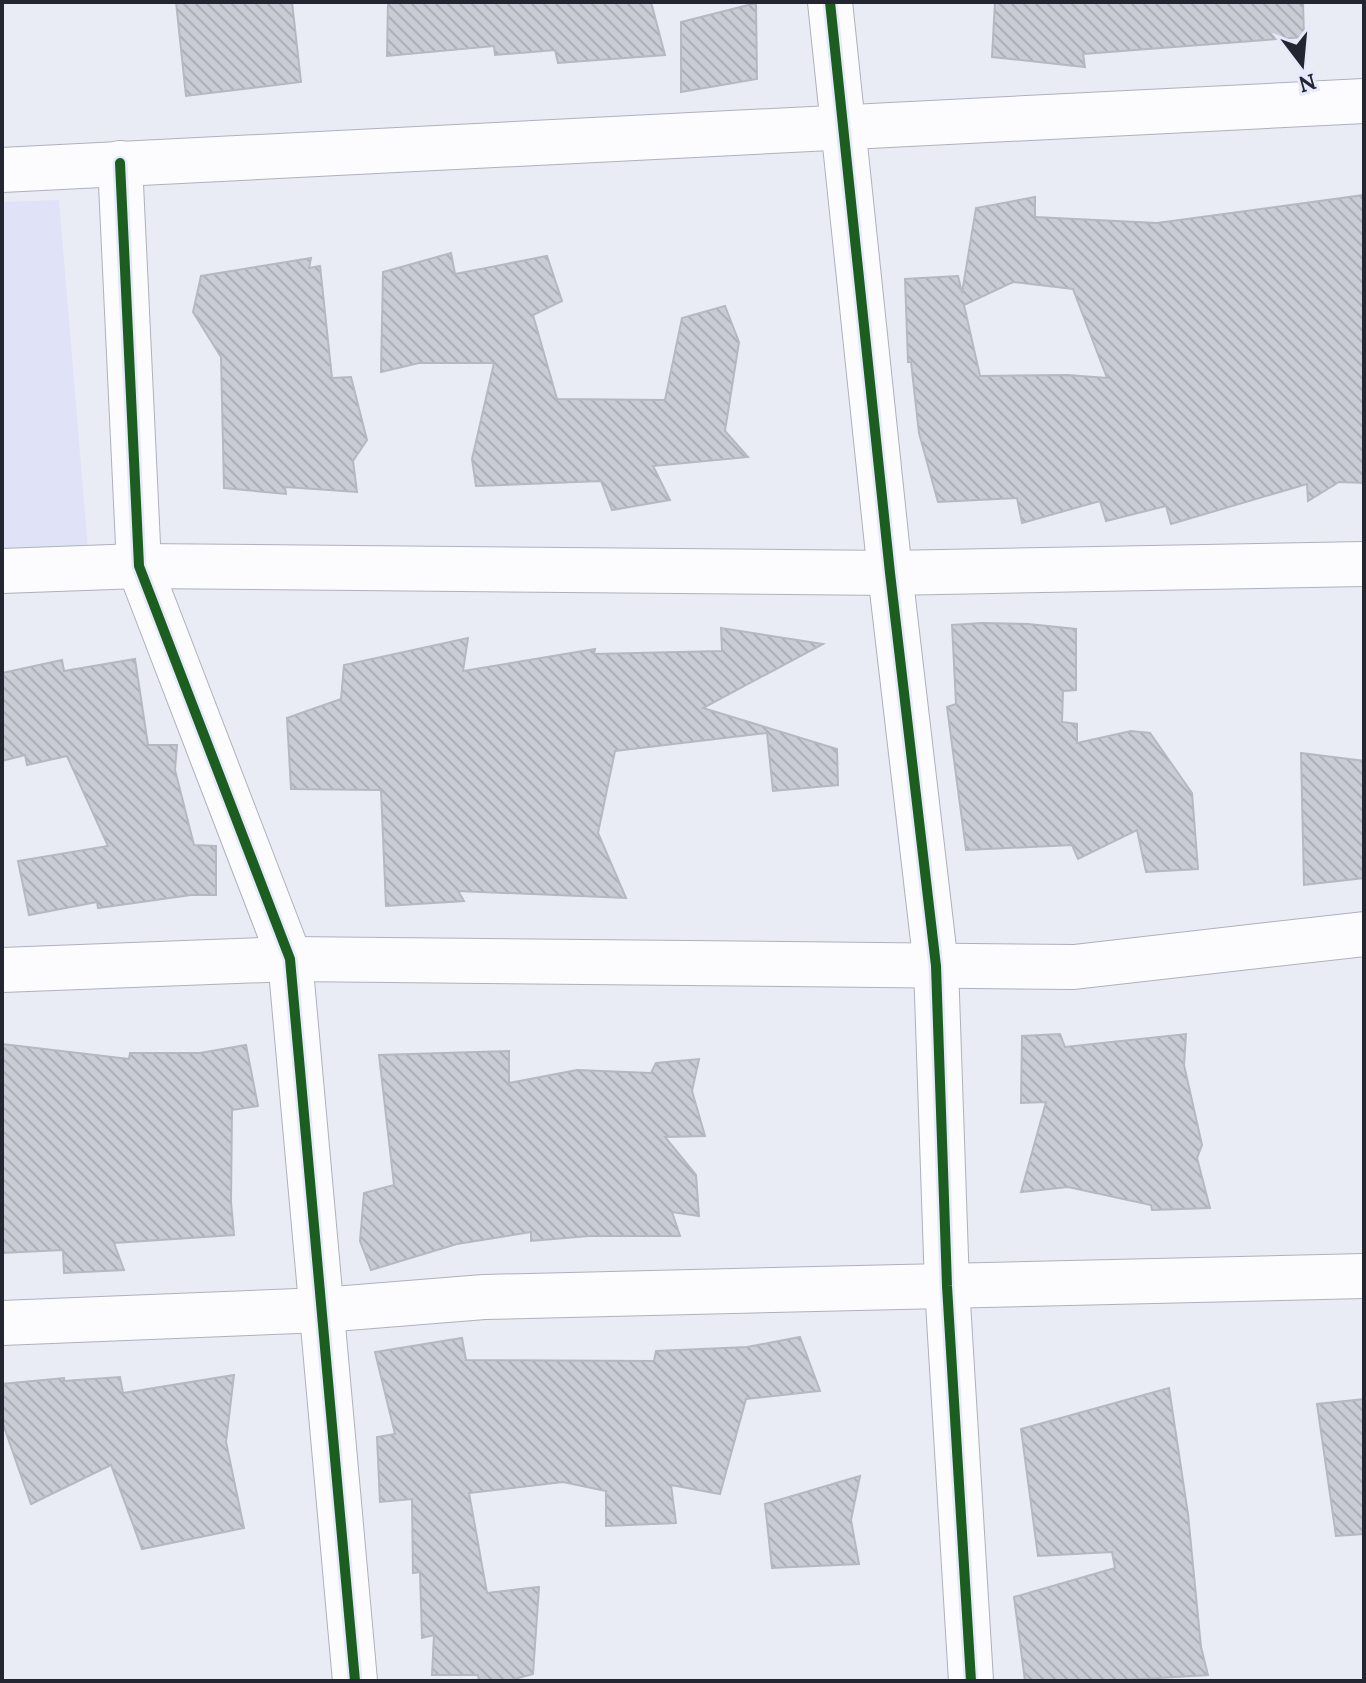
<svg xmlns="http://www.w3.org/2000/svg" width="1366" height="1683" font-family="Lora,serif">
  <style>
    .built { fill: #e0e3f7 }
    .building { fill: url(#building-back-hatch); stroke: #b6b8c1; stroke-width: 2; fill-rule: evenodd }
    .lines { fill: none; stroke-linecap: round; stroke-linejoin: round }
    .minor-casing { stroke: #afb1ba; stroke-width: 46 }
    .minor { stroke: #fcfcfe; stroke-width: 44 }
    .cycleway-casing { stroke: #e5e9fa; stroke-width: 15 }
    .cycleway { stroke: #1b5e20; stroke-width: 10 }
  </style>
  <defs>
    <pattern id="building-back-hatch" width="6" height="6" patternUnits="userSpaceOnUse" patternTransform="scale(2)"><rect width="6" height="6" fill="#caccd5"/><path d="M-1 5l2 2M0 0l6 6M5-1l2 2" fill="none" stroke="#adafb7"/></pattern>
  </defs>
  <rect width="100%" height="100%" fill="#eaecf5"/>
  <path class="built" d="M59 200 88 550 2 552V202Z"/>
  <g class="building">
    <path d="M176 2H292L301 82 186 96Z"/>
    <path d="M388 2H651L665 55 558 63 555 50 495 55 494 46 387 56Z"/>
    <path d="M995 2H1303L1304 37 1083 54 1085 67 992 57Z"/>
    <path d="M756 3 757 79 681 92V22Z"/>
    <path d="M1364 195V483L1339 482 1308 501 1307 484 1171 524 1166 506 1106 521 1100 501 1022 523 1017 498 938 502 919 433 911 362H908L905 279 958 276 962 293 976 208 1035 197V217L1157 223ZM1013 282 1073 289 1107 378 1068 375 980 376 964 305Z"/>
    <path d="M451 253 455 274 547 256 562 301 533 315 557 399 665 400 682 318 725 306 739 342 725 431 748 457 653 466 670 500 612 510 601 481 476 486 472 459 494 363H419L381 372 383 272Z"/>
    <path d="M311 258 309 268 320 266 332 378 351 377 367 440 353 461 357 492 285 487 286 494 224 488 221 357 193 312 201 276Z"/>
    <path d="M982 623 1028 624 1076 629V690L1063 691 1062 722 1077 724V743L1131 731 1150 733 1192 793 1198 869 1146 872 1137 830 1078 859 1072 845 966 850 947 707 956 704 952 625Z"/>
    <path d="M721 628 823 644 703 708 837 749 838 785 773 791 767 733 615 751 598 833 626 898 458 891 464 901 386 906 381 790 291 789 287 718 341 699 344 665 468 638 463 671 595 649 594 654 722 651Z"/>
    <path d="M135 659 148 745H177L175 770 194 845 216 846V895H191L98 908 97 902 29 915 18 861 108 846 67 756 27 765 25 755 2 761V673L62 660 64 671Z"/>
    <path d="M1301 753 1364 761V878L1304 885Z"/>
    <path d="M1060 1034 1065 1047 1186 1034 1184 1065 1202 1145 1197 1158 1210 1208 1152 1210 1151 1205 1068 1187 1021 1192 1046 1102 1021 1103 1022 1036Z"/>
    <path d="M2 1044 129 1059 130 1053H200L246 1045 258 1106 232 1110 231 1202 234 1235 114 1243 124 1270 64 1273 63 1250 2 1253Z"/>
    <path d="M509 1051V1083L577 1070 651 1073 656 1063 699 1059 692 1091 705 1136 665 1137 696 1175 699 1216 672 1212 680 1236H589L531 1241V1232L457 1244 371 1270 360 1241 364 1193 394 1185 379 1055Z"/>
    <path d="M800 1337 820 1391 746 1399 720 1494 671 1485 676 1523 606 1526V1491L563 1482 469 1493 487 1593 539 1587 533 1674 507 1681H479L478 1675H432L434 1635 422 1638 420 1572 413 1573 412 1499 380 1502 377 1437 395 1434 375 1352 462 1338 466 1360 654 1361 656 1351 747 1347Z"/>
    <path d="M234 1375 226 1442 244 1528 142 1549 111 1465 31 1504 2 1421V1384L64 1378V1381L120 1377 123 1393Z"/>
    <path d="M1169 1388 1188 1514 1201 1647 1208 1675 1109 1681H1025L1014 1597 1115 1568 1112 1552 1038 1556 1021 1429Z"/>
    <path d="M1364 1399V1534L1336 1536 1317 1404Z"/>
    <path d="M860 1476 851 1520 859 1564 772 1568 765 1504Z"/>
  </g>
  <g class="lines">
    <g class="minor-casing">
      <g id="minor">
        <path d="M830 2 890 573 936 966 947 1286 971 1681"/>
        <path d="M120 163 139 566 290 959 355 1681"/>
        <path d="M2 170 1364 101"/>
        <path d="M2 571 139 566 890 573 1364 564"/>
        <path d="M2 970 290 959 1074 967 1364 934"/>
        <path d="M2 1323 322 1310 484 1297 1364 1276"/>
      </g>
    </g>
    <use href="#minor" class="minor"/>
    <g class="cycleway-casing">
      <g id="cycleway">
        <path d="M830 2 890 573 936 966 947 1286 971 1681"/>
        <path d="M120 163 139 566 290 959 355 1681"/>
      </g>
    </g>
    <use href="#cycleway" class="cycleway"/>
  </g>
  <rect width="1366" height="1683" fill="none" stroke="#232530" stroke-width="8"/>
  <g transform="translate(1302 64) rotate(164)" stroke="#e5e9fa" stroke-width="6" paint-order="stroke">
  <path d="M0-6L14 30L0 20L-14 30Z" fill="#232530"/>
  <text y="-12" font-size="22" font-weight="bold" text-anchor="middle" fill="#232530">N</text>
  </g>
</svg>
